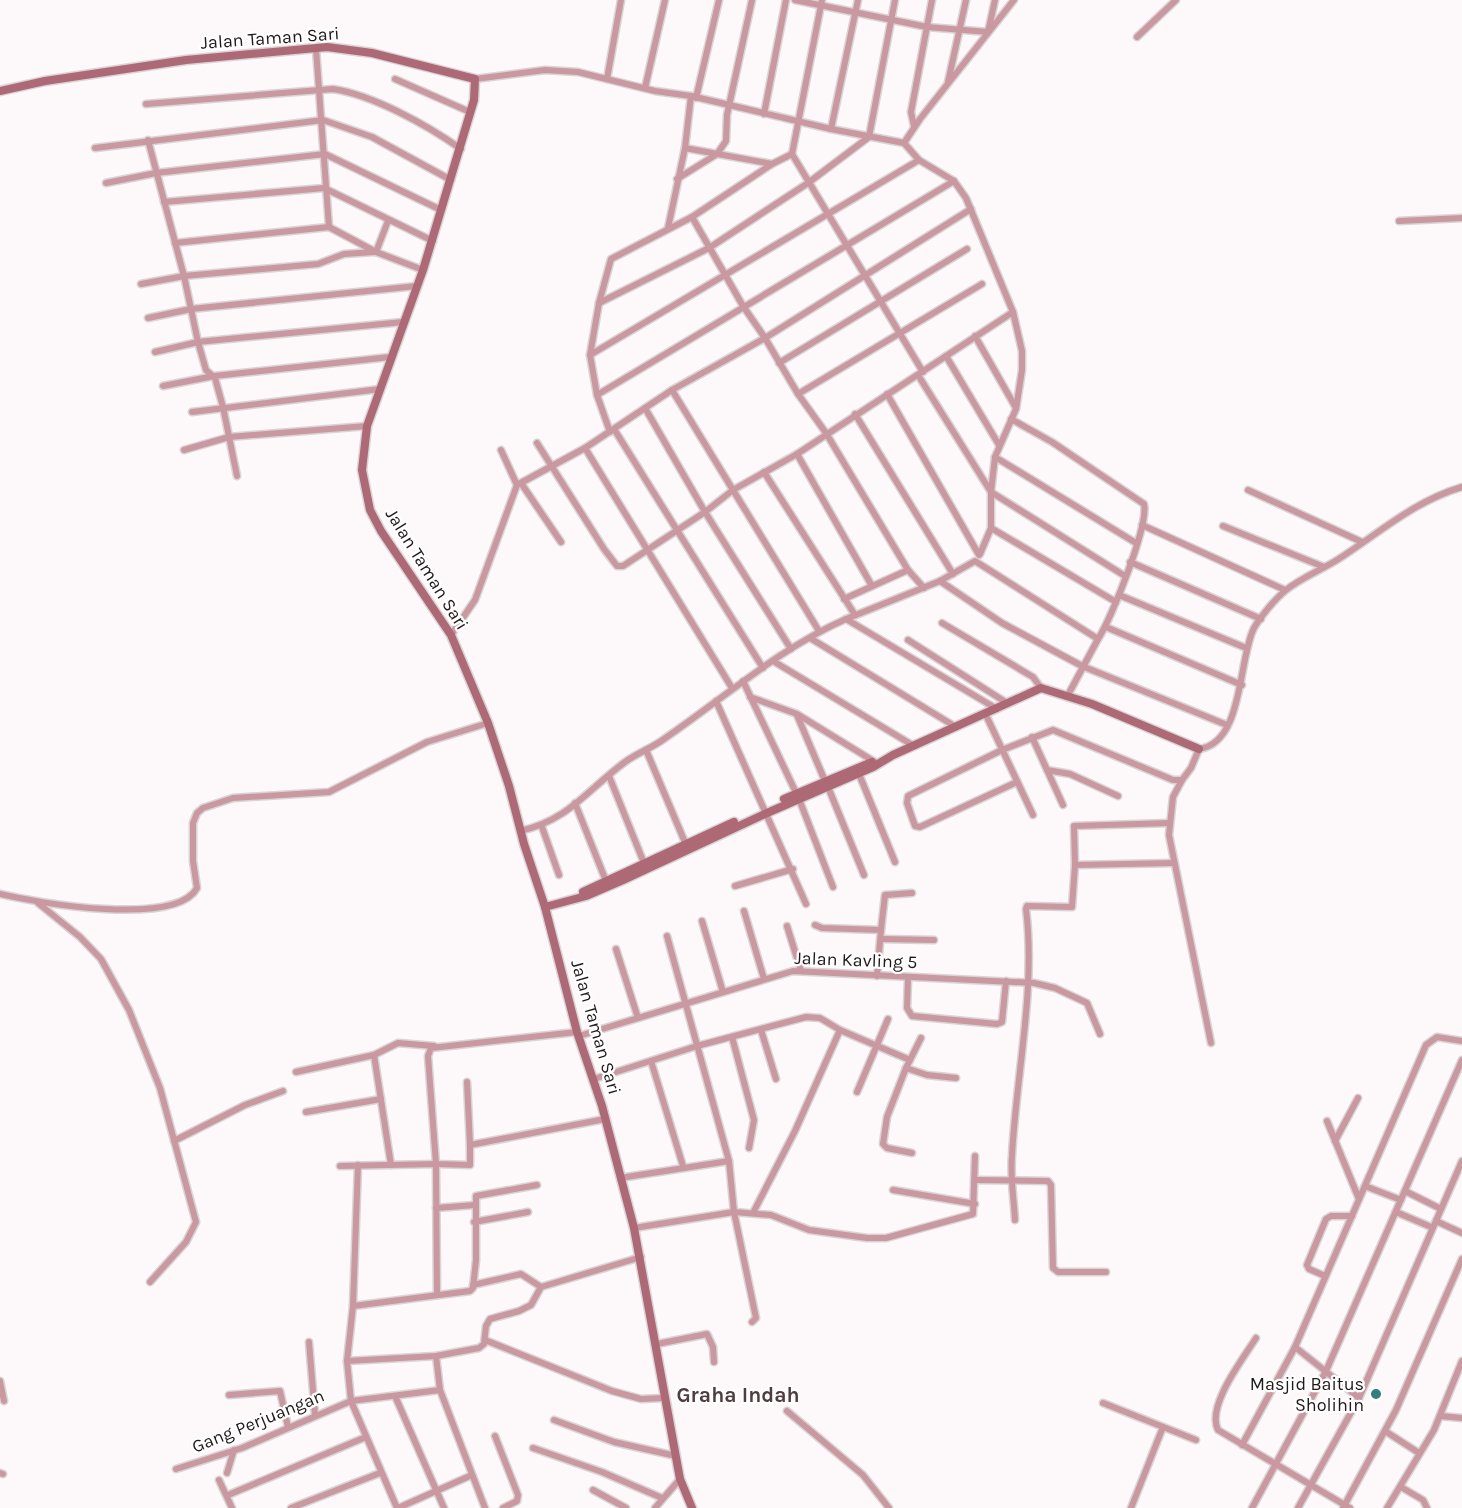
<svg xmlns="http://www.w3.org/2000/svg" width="1462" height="1508" font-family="Karla,sans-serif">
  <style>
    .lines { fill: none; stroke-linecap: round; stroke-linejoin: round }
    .street-casing { stroke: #dad4d5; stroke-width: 9 }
    .secondary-casing { stroke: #dad4d5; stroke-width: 11 }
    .street { stroke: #c998a1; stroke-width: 6 }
    .secondary { stroke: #ad6976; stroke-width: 8 }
    .poi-dot { fill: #357e7d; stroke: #fff; stroke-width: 2 }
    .labels { text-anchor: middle; stroke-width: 4.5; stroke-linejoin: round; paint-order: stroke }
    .street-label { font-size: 18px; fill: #201819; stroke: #fff }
    .poi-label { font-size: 18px; fill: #201819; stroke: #fff; text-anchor: end }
    .quarter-label { font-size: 21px; font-weight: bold; fill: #503d41; stroke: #fff }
  </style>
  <rect width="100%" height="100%" fill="#fdf8f9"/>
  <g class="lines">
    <g class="street-casing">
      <g id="street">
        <path d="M795 0 927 27 988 32 995 0"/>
        <path d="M822 0 792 154 923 372"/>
        <path d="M1137 37 1176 0"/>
        <path d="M316 49 329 227"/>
        <path d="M395 79 470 112"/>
        <path d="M475 79 545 70 578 72 655 91 691 96 831 129 904 143 919 160 954 181 966 198 1013 312 1022 351V370L1016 409 995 457 991 492V528L980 554"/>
        <path d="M607 79 621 0"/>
        <path d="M948 82 966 0"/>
        <path d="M645 88 665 0"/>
        <path d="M696 98 719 0"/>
        <path d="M146 104 333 89C373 95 427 125 461 149"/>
        <path d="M764 114 786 0"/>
        <path d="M914 126 911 112 932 0"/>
        <path d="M831 129 858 0"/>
        <path d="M148 140 184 276 198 342 206 370 215 378 223 407 237 476"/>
        <path d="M904 143 920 119 1014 0"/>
        <path d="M95 148 323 120 372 137 451 180"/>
        <path d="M685 148 772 164"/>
        <path d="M677 179 717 154 726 141 727 115 752 0"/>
        <path d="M106 183 156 173 325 154 441 210"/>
        <path d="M164 202 324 188 433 241"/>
        <path d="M1399 221 1462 218"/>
        <path d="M668 228 685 148 691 96"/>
        <path d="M175 243 329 227 376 252 423 270"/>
        <path d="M376 252 388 221"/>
        <path d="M141 284 184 276 318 264 344 254 374 252"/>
        <path d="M599 303 709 248 808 183 869 137 895 0"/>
        <path d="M148 318 191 309 417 286"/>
        <path d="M975 336 1016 408"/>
        <path d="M155 352 198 342 403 322"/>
        <path d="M590 355 599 303 611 259 692 217 772 164 792 154"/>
        <path d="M946 356 999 445"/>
        <path d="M779 363 967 249"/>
        <path d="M918 375 991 492 1125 576"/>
        <path d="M163 386 214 376 390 357"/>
        <path d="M672 390 819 631"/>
        <path d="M798 394 982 284"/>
        <path d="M887 394 979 555"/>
        <path d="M597 395 954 181"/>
        <path d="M645 408 705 512 791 649"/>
        <path d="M192 412 380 389"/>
        <path d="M855 414 953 574"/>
        <path d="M1011 419 1052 442 1144 504C1149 525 1111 620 1098 639"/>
        <path d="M614 429 763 668"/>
        <path d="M610 432 597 395 590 355 919 160"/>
        <path d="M537 443 604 549 617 566H623L705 512 733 490 797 454 1013 312"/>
        <path d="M585 448 732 688"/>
        <path d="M184 450 229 437 367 426"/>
        <path d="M501 450 517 485"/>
        <path d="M797 454 872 586"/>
        <path d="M995 457 1136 543"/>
        <path d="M764 472 855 615"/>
        <path d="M521 483 561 542"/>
        <path d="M1248 490 1362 542"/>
        <path d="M1142 525 1285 590"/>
        <path d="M1223 526 1324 567"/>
        <path d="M991 528 1116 602"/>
        <path d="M1130 562 1261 619"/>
        <path d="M940 581 1002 623 1082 666 1227 725"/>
        <path d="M924 588 908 570 826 433 798 394 765 338 971 209"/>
        <path d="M1119 595 1246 648"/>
        <path d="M844 599 908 570"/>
        <path d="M846 619 940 581 975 561 1098 639 1068 695"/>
        <path d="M942 623 1033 677 1041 688"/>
        <path d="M1106 627 1242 685"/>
        <path d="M451 635 475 600 517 485 585 448 672 390 765 338 743 306 692 217"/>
        <path d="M810 638 956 727"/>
        <path d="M908 640 1007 703"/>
        <path d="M773 661 914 746"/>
        <path d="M743 681 799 799 833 887"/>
        <path d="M750 697 797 714 875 762"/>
        <path d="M716 701 806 904"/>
        <path d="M985 713 1033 815"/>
        <path d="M797 715 825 781"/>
        <path d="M1032 737 1063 805"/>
        <path d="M646 750 687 847"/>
        <path d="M1047 770 1070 774 1118 796"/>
        <path d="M859 774 895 862"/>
        <path d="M609 776 644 863"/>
        <path d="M1182 780 1173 797 1169 835 1211 1043"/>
        <path d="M1017 782 920 827 915 826 907 803 908 796 1002 750 1053 730 1173 780H1182L1191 768 1199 749C1244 743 1238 659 1254 628 1261 616 1275 599 1286 590 1301 578 1321 570 1337 560 1378 534 1414 501 1462 487"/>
        <path d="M828 787 864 875"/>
        <path d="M575 803 606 881"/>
        <path d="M1170 823 1074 826 1075 865 1174 863"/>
        <path d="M542 827 559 875"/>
        <path d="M520 831C568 821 588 789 625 762 637 753 652 748 664 739 724 698 780 648 846 619L997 709"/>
        <path d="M735 886 793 869"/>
        <path d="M0 894C38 903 176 927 197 888L193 861V823L197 813 203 808 233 798 329 792 427 742 488 723"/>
        <path d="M38 903 80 937 101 959 129 1010 160 1088 196 1222 186 1242 150 1282"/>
        <path d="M744 911 764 979"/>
        <path d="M702 921 723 992"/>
        <path d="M815 925 822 928 881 930 877 976"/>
        <path d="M787 926 801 971"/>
        <path d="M881 930 885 895 912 893"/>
        <path d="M667 936 729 1161 734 1212 756 1318 752 1322"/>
        <path d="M882 939 934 940"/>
        <path d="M616 949 638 1018"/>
        <path d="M908 978 907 1008 912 1016 997 1024 1002 1022 1006 981"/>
        <path d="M761 1030 776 1079"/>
        <path d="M840 1030 910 1060 906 1068 927 1075 956 1078"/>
        <path d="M577 1032 431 1048 428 1056 436 1164 470 1165V1145L605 1119"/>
        <path d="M579 1036 793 971 1034 983 1055 988 1087 1003 1100 1034"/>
        <path d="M732 1037 754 1120 749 1148"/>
        <path d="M374 1055 391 1165"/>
        <path d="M910 1060 921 1038"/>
        <path d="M651 1061 683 1166"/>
        <path d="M906 1068 887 1117 883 1144 887 1148 912 1153"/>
        <path d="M296 1072 374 1055 398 1043 434 1046"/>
        <path d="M594 1079 697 1046 806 1017 820 1018 840 1030 795 1131 753 1213"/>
        <path d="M467 1082 470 1145"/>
        <path d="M857 1092 888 1019"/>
        <path d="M306 1112 381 1099"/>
        <path d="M1327 1121 1359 1199"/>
        <path d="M174 1141 245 1105 283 1091"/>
        <path d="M1335 1141 1358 1098"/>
        <path d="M358 1165 353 1306 347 1361 351 1401 397 1508"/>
        <path d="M340 1166 436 1164 437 1295"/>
        <path d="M620 1178 729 1161"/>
        <path d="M975 1180 1048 1181 1051 1185 1053 1268 1058 1272H1106"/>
        <path d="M1365 1186 1401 1200"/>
        <path d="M893 1190 975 1204"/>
        <path d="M1405 1191 1441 1209"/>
        <path d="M436 1208 475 1205"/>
        <path d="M1396 1212 1431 1227"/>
        <path d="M1015 1220C1014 1199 1010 1177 1012 1156 1016 1075 1036 990 1026 909L1027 906 1072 907 1075 865"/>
        <path d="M1436 1221 1462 1233"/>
        <path d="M474 1222 528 1212"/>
        <path d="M634 1228 734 1212 771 1215 809 1230 867 1238H886L973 1214 975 1156"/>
        <path d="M1325 1276 1309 1269 1307 1265 1326 1219 1331 1216H1352"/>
        <path d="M473 1285 521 1274 541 1287"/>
        <path d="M353 1306 470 1291 473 1288 476 1260V1196L537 1185"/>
        <path d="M1256 1338C1243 1359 1206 1406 1218 1430L1350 1508"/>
        <path d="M485 1340 612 1391 641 1399 664 1398"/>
        <path d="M309 1342 315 1415"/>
        <path d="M657 1344 707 1334 713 1347 714 1362"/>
        <path d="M1295 1347 1359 1398"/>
        <path d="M436 1356 440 1390 485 1508"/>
        <path d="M347 1361 436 1356 479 1348 484 1344 486 1326 490 1319 519 1311 531 1305 541 1287 641 1257"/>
        <path d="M0 1381 4 1401"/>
        <path d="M229 1395 280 1391 288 1427"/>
        <path d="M395 1396 444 1508"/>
        <path d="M1103 1403 1196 1440"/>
        <path d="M787 1411 863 1475 889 1508"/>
        <path d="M1440 1416 1462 1418"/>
        <path d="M554 1420 614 1442 676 1456"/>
        <path d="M1385 1431 1419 1453"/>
        <path d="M495 1436 518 1495 517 1501 503 1508"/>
        <path d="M1242 1445 1295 1347 1426 1045 1437 1037 1462 1041"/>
        <path d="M533 1448 602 1472 662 1498"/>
        <path d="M176 1469 242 1448 351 1401 440 1390"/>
        <path d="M0 1473 3 1474"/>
        <path d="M227 1473 234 1450"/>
        <path d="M219 1480 232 1508"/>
        <path d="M1401 1487 1423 1500 1427 1508"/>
        <path d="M593 1490 626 1508"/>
        <path d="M228 1495 366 1437"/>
        <path d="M291 1508 380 1473"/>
        <path d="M398 1508 472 1475"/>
        <path d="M655 1508 680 1479"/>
        <path d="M1131 1508 1163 1427"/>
        <path d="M1252 1508 1326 1371 1462 1060"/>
        <path d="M1298 1508 1359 1398 1462 1161"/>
        <path d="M1343 1508 1396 1410 1462 1259"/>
        <path d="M1387 1508 1434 1430 1462 1361"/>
      </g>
    </g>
    <g class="secondary-casing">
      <g id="secondary">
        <path d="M0 91 45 81 186 60 327 47 372 53 475 79 474 100 423 270 367 426 362 470 370 510 381 531 451 635 488 723 509 786 524 844 545 907 577 1032 602 1106 634 1228 680 1479 692 1508"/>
        <path d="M784 799 872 762"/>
        <path d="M583 892 734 822"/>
        <path d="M545 907 586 896 623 880 767 813 873 767 893 755 1041 688 1092 704 1199 749"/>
      </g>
    </g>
    <use href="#street" class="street"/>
    <use href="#secondary" class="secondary"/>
  </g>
  <circle class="poi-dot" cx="1376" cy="1394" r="6"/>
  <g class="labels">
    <g class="street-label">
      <text transform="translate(270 38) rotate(-4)" y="6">Jalan Taman Sari</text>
      <text transform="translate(427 569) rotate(58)" y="6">Jalan Taman Sari</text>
      <text transform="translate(856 960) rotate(2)" y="6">Jalan Kavling 5</text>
      <text transform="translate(596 1027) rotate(74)" y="6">Jalan Taman Sari</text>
      <text transform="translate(258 1421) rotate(-22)" y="6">Gang Perjuangan</text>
    </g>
    <g class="poi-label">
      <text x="1364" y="1390">Masjid Baitus<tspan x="1364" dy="21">Sholihin</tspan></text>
    </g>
    <g class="quarter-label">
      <text x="738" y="1402">Graha Indah</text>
    </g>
  </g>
</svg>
